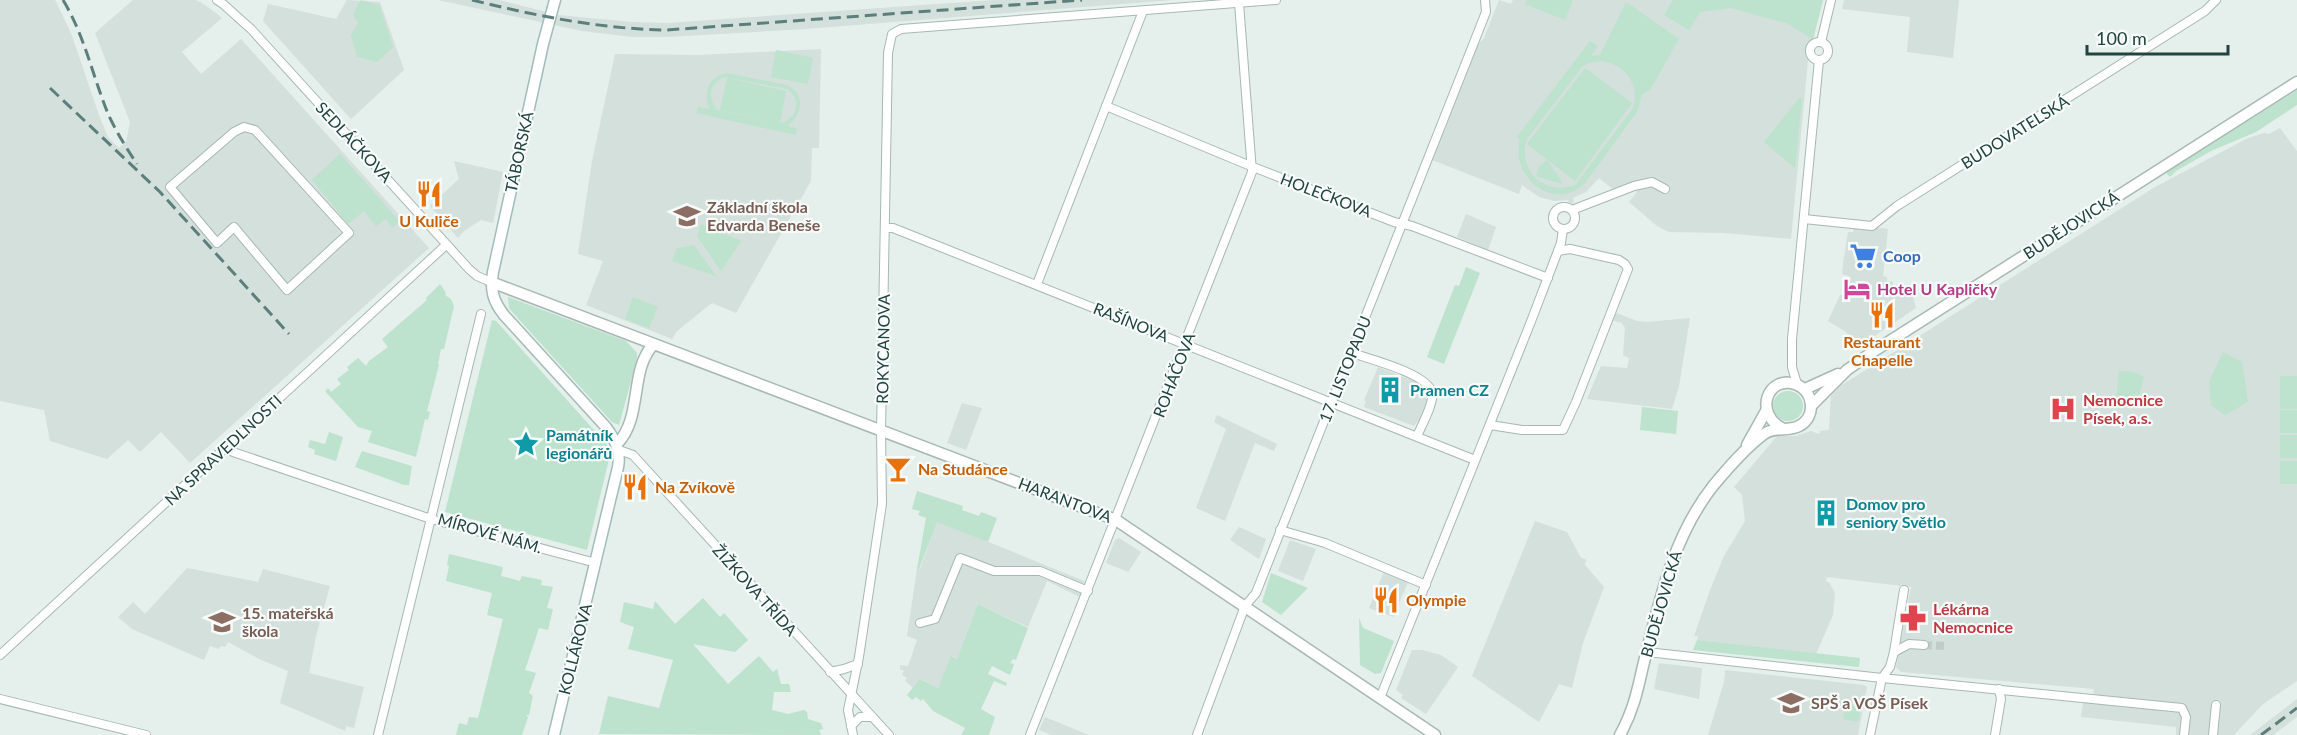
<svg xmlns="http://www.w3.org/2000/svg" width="2297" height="735" font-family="Lato,sans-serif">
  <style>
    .built { fill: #d3e0dc }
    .green { fill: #bde2cd; fill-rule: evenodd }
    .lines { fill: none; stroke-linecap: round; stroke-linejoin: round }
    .minor-tunnel { stroke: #becdca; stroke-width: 8; stroke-dasharray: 8 4; stroke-linecap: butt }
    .minor-casing { stroke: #a7b8b5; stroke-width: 10 }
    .tertiary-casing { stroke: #a7b8b5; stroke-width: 13 }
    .secondary-casing { stroke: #a3bcb8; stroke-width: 13 }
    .minor { stroke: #fff; stroke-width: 8 }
    .tertiary { stroke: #fff; stroke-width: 10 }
    .secondary { stroke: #fff; stroke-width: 10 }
    .rail { stroke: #5d7f7b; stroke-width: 3; stroke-dasharray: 12 6; stroke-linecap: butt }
    .labels { text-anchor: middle; stroke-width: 4.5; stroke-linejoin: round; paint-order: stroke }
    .street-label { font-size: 16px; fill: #224440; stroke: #f7fbfa }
    .education-label { font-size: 16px; font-weight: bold; fill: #785e54; stroke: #f7fbfa; text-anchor: start }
    .food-label { font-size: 16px; font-weight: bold; fill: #c56008; stroke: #f7fbfa; text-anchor: start }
    .shop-label { font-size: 16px; font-weight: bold; fill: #366cbe; stroke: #f7fbfa; text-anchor: start }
    .hotel-label { font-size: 16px; font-weight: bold; fill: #b23c85; stroke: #f7fbfa; text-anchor: start }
    .culture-label { font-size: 16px; font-weight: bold; fill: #0d838f; stroke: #f7fbfa; text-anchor: start }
    .health-label { font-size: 16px; font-weight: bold; fill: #be3a42; stroke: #f7fbfa; text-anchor: start }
  </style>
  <rect width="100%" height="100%" fill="#e5efec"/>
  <g class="built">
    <path d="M0 0H55L71 33 100 118 108 137 119 148 126 142 130 122 95 33 133 0H196L205 5 222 18 182 52 201 74 241 39 429 248 190 463 161 432 140 452 128 440 107 459 50 441 44 410 0 401Z"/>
    <path d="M347 0 380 2 404 70 351 119 263 21 268 4 336 19Z"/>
    <path d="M438 0H499L558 15 632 22 667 23 994 0H1173L805 29 667 37H632L582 31Z"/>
    <path d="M1499 0 1511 4 1513 0H1823L1808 60 1791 239 1724 233 1669 232 1657 226 1629 202 1637 192 1636 189 1614 190 1599 178 1586 192 1573 198 1574 203H1569L1568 200 1554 201 1539 197 1522 185 1519 194 1432 160 1478 44 1484 38Z"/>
    <path d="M1844 0H1959L1953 58 1907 52 1910 17 1842 9Z"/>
    <path d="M821 49 819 148H812L811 181 736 313 712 303 677 331 672 339 586 305 603 261 578 254 592 161 615 54 698 55Z"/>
    <path d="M2280 128 2297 151V681L2263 704 2234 735H2176V727L2081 717 2083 703 2078 702 2093 697 2094 689 1901 672 1896 667 1911 587 1827 577 1826 581 1830 583 1835 594 1833 615 1816 654 1697 640 1698 636H1694L1710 590 1724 556 1745 521 1742 495 1734 487 1777 436H1796L1811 431 1819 434 1820 431 1829 430 1831 396 1842 385 2155 187 2248 138 2264 133 2269 134Z"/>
    <path d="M454 161 503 172 493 223 481 220 464 231 458 238 430 206 459 179Z"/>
    <path d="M1466 214 1496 227 1488 250 1457 237Z"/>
    <path d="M1854 224 1888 229 1883 276 1887 277V281L1893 282V285L1910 287 1916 308 1861 345 1843 330 1828 321 1840 295H1844L1849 276 1842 274 1843 264 1848 232H1853Z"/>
    <path d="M1614 312 1637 321 1647 322 1690 318 1679 386 1672 409 1587 399 1601 366 1627 368 1629 358 1623 355 1625 328 1622 323 1611 320Z"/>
    <path d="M1378 367 1421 384 1427 390 1428 400 1422 416 1414 426 1364 407 1366 401 1364 400Z"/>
    <path d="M962 403 982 408 966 450 947 443Z"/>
    <path d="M1217 415 1277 444 1274 451 1255 443 1225 521 1196 508 1226 429 1214 422Z"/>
    <path d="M937 521 1084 581V587L1080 597 1047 581 1028 627 978 604 957 659 952 656 938 688 921 679 913 688 905 681 907 678 902 675 904 671 900 669V665L908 666 917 640 907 636 917 569H920Z"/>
    <path d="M1535 521 1567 532 1581 558 1586 559 1585 565 1604 587 1583 643 1572 688 1559 684 1539 722 1472 676Z"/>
    <path d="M1239 527 1266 539 1259 559 1230 540Z"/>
    <path d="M1119 538 1141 552 1128 572 1106 563 1115 540Z"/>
    <path d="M1290 540 1316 549 1303 581 1278 571Z"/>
    <path d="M187 568 258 582 263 569 330 586 316 636 309 673 364 687 354 728 346 726 345 731 280 703 288 671 259 659 228 642 225 647 221 646 219 649 210 646 204 660 132 629 118 617 133 602 145 614Z"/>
    <path d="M1384 572 1408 582 1393 617 1369 608Z"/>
    <path d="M1412 650H1422L1441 655 1458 667 1426 714 1401 698 1403 695 1396 690Z"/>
    <path d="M1659 663 1702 668 1699 699 1654 689Z"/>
    <path d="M1725 670 1864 685 1867 687 1858 735H1708L1724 682Z"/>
    <path d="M2297 699V717L2273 735H2250Z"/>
    <path d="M1045 717 1089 735H1052L1039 730Z"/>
  </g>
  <g class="green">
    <path d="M361 0 379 5 393 47 377 62 357 57 351 35 358 23 353 14Z"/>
    <path d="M1527 0H1573L1565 20 1525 4Z"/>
    <path d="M1673 0H1823L1813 39 1786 23 1730 8 1700 12 1689 30 1664 15Z"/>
    <path d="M1626 2 1679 39 1650 90 1642 94 1637 112 1585 183C1555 213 1510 178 1520 140L1517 137 1590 41 1598 46 1591 56 1600 55ZM1601 61C1625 64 1641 85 1633 108L1576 184C1546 198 1516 170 1527 139L1582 67 1588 63Z"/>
    <path d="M776 50 813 58 808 84 771 77Z"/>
    <path d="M1585 68 1632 103 1575 181 1527 144Z"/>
    <path d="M727 73 787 85C807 95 802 115 787 126L797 128 796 135 696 113 698 107 710 109C702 93 709 76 727 73ZM724 77 787 89C803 99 797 120 780 123L786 91 727 78 720 110 778 123 717 110C707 97 709 84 724 77Z"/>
    <path d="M2297 90V105L2256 132 2211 151 2176 171 2170 177 2167 174V172Z"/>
    <path d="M1800 97 1802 100 1795 168 1764 142Z"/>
    <path d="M340 154 400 222 392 228 386 219 376 226 364 211 348 224 312 180Z"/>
    <path d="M1547 160 1562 182V184L1536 176 1539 167Z"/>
    <path d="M701 224 741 241 721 271 697 236Z"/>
    <path d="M694 245 716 276 672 261 677 248Z"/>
    <path d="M1466 267 1480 273 1444 364 1427 357 1455 285 1459 286Z"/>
    <path d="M440 284 446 293 445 295 451 299 454 306 444 349H441L438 364 439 365 427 411 430 412 428 420 425 419 416 457 368 442 372 431 358 427 325 391 328 388 331 392 341 384 337 379 349 370 347 367 358 358 366 366 369 361 388 347 382 339 427 300 426 298Z"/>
    <path d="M508 297 626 341 637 353V359L619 425 612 422 524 325 509 308Z"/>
    <path d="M633 297 658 307 649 328 625 319Z"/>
    <path d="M492 320 496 321 610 448 611 451 587 550 445 512Z"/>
    <path d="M2223 352 2242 362 2248 402 2225 415 2211 405 2209 382Z"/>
    <path d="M2119 371 2133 372 2144 377 2137 403 2116 402Z"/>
    <rect x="2280" y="376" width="17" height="33"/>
    <circle cx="1788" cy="406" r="15"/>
    <path d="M1642 407 1678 411 1676 434 1640 430Z"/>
    <rect x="2280" y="410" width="17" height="23"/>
    <path d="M329 432 343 437 336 461 314 454 315 450 308 447 310 440 325 444Z"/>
    <rect x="2280" y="435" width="17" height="23"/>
    <path d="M362 451 412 466 409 485H404L355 467Z"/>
    <rect x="2280" y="461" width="17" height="23"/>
    <path d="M917 491 963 506 962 510 979 516 981 512 997 518 988 542 937 522 919 569H917L926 518 918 515 920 511 912 509Z"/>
    <path d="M449 554 503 567 501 576 520 581 522 576 542 580 541 585 553 587 547 608 553 609 548 630 539 628 525 670 536 673 529 693 533 696 529 715H526L528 717 522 735H456L459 723 467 725 469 717 478 718 503 619 487 615 492 593 446 581 449 566 447 565Z"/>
    <path d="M1271 573 1308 588 1281 615 1262 602Z"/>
    <path d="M703 598 720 617 724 613 748 640 735 652 693 644 728 684 759 656 773 672 777 669 781 684H789L791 692H774L772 710 788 714 804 710 807 712 808 719 821 723 823 729 819 730 821 735 599 734 608 696 659 708 673 660 628 649 634 627 620 622 624 602 653 609 655 601 675 624Z"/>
    <path d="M978 604 1028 628 1016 660 1013 659 1010 663 1014 664 1010 675 992 666 988 674 1007 683 1006 686 994 681 981 709 995 717 989 735H961L965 728 933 711 923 699 921 701 916 697 912 700 907 695 920 679 938 688 951 656 957 659Z"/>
    <path d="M1359 618 1363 628 1394 641 1381 673 1375 674 1360 665Z"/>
    <path d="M1697 640 1860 658 1859 667 1693 650Z"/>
    <path d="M1845 704 1861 707 1858 722 1843 719Z"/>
  </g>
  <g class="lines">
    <path class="minor-tunnel" d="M1924 645 1944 646"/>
    <g class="minor-casing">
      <g id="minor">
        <path d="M217 0 223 4 251 29 469 269 477 276 491 282"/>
        <path d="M1821 42 1831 0"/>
        <circle cx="1819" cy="51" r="9"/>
        <path d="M1106 106 1253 167 1394 222 1412 226 1548 278"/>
        <path d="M244 127 255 130 349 233 287 290 234 227 217 243 170 187 234 132Z"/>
        <circle cx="1564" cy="218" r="11"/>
        <path d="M1572 210 1634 186 1652 182 1665 189"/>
        <path d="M1804 219 1872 226 1897 206 2205 11 2216 0"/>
        <path d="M885 228H893L1475 460"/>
        <path d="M1037 284 1143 11"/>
        <path d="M1352 353C1369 359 1426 373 1432 392 1435 401 1421 427 1417 436"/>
        <path d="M1797 384 1792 367V339L1819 60"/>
        <path d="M1490 425 1522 430H1563L1576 402 1628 269 1625 264 1619 260 1570 249 1558 251"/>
        <path d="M226 445 233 452 431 519 596 563"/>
        <path d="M619 450 633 455 643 466 889 735"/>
        <path d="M1280 530 1325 543 1426 585"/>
        <path d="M920 623 935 619 960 558 994 571H1040L1088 591"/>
        <path d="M1647 652 1882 678 2182 708 2186 717 2184 735"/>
        <path d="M1894 652 1909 644 1924 645"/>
        <path d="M0 655 446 245"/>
        <path d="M830 672 844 669 858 664"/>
        <path d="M1380 698 1530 324 1561 243 1563 229"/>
        <path d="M0 699 146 735"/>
        <path d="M851 726 860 717H872"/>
        <path d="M378 735 481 314"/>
        <path d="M853 735 848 710 859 657 882 504 881 431 888 53 892 34 901 29 1276 0"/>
        <path d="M1030 735 1252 172 1239 3"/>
        <path d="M1197 735 1245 606 1256 593 1486 12 1485 0"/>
        <path d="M1870 735 1882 678 1890 667 1894 652 1904 590"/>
        <path d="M1995 735 2001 699 1999 689"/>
        <path d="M2213 735 2216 705"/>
      </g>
    </g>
    <g class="tertiary-casing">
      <g id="tertiary">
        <path d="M491 282 1116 520 1435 735"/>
        <path d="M1805 389 1838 374"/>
        <path d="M1812 405 1847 370 1871 353 2297 82"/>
        <path d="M617 444C643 418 629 371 653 345"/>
        <path d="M1747 445 1766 411"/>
        <path d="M1620 735C1633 711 1637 693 1643 666 1659 603 1672 538 1713 486 1728 468 1745 448 1764 434 1775 426 1788 432 1799 426 1817 417 1814 390 1795 384 1767 375 1754 414 1782 428"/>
      </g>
    </g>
    <g class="secondary-casing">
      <path id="secondary" d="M554 735 618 467C621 451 615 439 605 426L504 315C493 301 490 290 493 272L543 44 555 0"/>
    </g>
    <use href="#minor" class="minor"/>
    <use href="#tertiary" class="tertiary"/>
    <use href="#secondary" class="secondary"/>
    <g class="rail">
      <path d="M63 0C85 36 93 78 109 116 117 133 127 149 137 164"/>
      <path d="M472 0C537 16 600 29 667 30L1082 0"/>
      <path d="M50 88 160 192 289 334"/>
      <path d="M2261 735 2297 708"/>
    </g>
  </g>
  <defs>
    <g id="restaurant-bare" transform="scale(2.07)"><path d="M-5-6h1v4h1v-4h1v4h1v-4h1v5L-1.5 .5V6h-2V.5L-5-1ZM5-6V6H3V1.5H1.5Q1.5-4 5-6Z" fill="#e8710a" stroke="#f7fbfa" stroke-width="2.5" paint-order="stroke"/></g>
    <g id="school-bare" transform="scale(2.07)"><path d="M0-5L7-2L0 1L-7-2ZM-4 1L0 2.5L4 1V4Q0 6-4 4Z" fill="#8d6e63" stroke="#f7fbfa" stroke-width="2.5" paint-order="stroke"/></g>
    <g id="supermarket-bare" transform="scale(2.07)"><path d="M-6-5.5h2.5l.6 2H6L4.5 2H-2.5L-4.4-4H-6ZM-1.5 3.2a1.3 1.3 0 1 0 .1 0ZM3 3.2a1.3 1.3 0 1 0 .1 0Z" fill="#3f7fe0" stroke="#f7fbfa" stroke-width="2.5" paint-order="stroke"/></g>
    <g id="hotel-bare" transform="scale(2.07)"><path d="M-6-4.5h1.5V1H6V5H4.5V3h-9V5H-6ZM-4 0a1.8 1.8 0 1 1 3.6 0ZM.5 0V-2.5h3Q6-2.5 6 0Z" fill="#d1479c" stroke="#f7fbfa" stroke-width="2.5" paint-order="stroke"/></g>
    <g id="building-bare" transform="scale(2.07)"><path d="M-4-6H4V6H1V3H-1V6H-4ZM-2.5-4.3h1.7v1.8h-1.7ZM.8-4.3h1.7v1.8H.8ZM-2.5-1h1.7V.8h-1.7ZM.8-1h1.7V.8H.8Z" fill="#0f9aa8" stroke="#f7fbfa" stroke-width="2.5" paint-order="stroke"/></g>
    <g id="hospital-bare" transform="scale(2.07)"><path d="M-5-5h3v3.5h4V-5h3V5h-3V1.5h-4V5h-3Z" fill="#e0444e" stroke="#f7fbfa" stroke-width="2.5" paint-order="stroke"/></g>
    <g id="sight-bare" transform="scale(2.07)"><path d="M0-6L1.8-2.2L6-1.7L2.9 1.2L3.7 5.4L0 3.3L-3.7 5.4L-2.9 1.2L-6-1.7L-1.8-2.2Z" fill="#0f9aa8" stroke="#f7fbfa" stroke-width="2.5" paint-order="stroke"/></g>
    <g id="bar-bare" transform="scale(2.07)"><path d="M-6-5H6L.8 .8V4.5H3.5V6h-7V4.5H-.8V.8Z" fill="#e8710a" stroke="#f7fbfa" stroke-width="2.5" paint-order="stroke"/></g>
    <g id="pharmacy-bare" transform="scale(2.07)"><path d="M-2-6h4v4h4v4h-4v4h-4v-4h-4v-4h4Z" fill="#e0444e" stroke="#f7fbfa" stroke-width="2.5" paint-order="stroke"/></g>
  </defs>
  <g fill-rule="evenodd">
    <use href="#restaurant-bare" x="429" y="194"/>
    <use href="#school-bare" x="687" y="216"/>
    <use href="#supermarket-bare" x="1863" y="256"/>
    <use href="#hotel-bare" x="1857" y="289"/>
    <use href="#restaurant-bare" x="1882" y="315"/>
    <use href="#building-bare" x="1390" y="390"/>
    <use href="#hospital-bare" x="2063" y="409"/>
    <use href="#sight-bare" x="526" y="444"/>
    <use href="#bar-bare" x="898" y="469"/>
    <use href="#restaurant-bare" x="635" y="487"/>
    <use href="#building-bare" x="1826" y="513"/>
    <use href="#restaurant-bare" x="1386" y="600"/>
    <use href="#pharmacy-bare" x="1913" y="618"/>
    <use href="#school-bare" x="222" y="622"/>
    <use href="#school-bare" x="1791" y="703"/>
  </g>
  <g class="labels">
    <g class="street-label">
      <text transform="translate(2015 132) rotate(-32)" y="6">BUDOVATELSKÁ</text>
      <text transform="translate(354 142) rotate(47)" y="6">SEDLÁČKOVA</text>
      <text transform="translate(519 152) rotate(-78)" y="6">TÁBORSKÁ</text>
      <text transform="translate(1326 195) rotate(21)" y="6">HOLEČKOVA</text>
      <text transform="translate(2071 225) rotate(-33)" y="6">BUDĚJOVICKÁ</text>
      <text transform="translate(1131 322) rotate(22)" y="6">RAŠÍNOVA</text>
      <text transform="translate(883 349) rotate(-89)" y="6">ROKYCANOVA</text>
      <text transform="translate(1345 369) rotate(-68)" y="6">17. LISTOPADU</text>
      <text transform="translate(1174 375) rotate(-69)" y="6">ROHÁČOVA</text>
      <text transform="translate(223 450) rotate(-43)" y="6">NA SPRAVEDLNOSTI</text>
      <text transform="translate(1065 500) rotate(21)" y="6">HARANTOVA</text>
      <text transform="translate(490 533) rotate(16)" y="6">MÍROVÉ NÁM.</text>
      <text transform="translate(755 590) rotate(48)" y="6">ŽIŽKOVA TŘÍDA</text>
      <text transform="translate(1661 604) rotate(-74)" y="6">BUDĚJOVICKÁ</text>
      <text transform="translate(575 649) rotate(-76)" y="6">KOLLÁROVA</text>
    </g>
    <g class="education-label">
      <text x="707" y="213">Základní škola<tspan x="707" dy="18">Edvarda Beneše</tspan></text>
      <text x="242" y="619">15. mateřská<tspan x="242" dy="18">škola</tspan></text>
      <text x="1811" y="709">SPŠ a VOŠ Písek</text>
    </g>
    <g class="food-label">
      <text x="429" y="227" text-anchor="middle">U Kuliče</text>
      <text x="1882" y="348" text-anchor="middle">Restaurant<tspan x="1882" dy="18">Chapelle</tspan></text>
      <text x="918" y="475">Na Studánce</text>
      <text x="655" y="493">Na Zvíkově</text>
      <text x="1406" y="606">Olympie</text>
    </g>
    <g class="shop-label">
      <text x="1883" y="262">Coop</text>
    </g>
    <g class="hotel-label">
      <text x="1877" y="295">Hotel U Kapličky</text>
    </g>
    <g class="culture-label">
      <text x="1410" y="396">Pramen CZ</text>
      <text x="546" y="441">Památník<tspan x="546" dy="18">legionářů</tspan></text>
      <text x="1846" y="510">Domov pro<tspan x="1846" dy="18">seniory Světlo</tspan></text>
    </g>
    <g class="health-label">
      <text x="2083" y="406">Nemocnice<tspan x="2083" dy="18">Písek, a.s.</tspan></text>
      <text x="1933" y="615">Lékárna<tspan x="1933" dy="18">Nemocnice</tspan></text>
    </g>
  </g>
  <path d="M2087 45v9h141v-9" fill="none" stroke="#224440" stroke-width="3"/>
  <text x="2096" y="45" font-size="18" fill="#224440" stroke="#f7fbfa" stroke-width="4.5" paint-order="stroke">100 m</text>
</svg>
